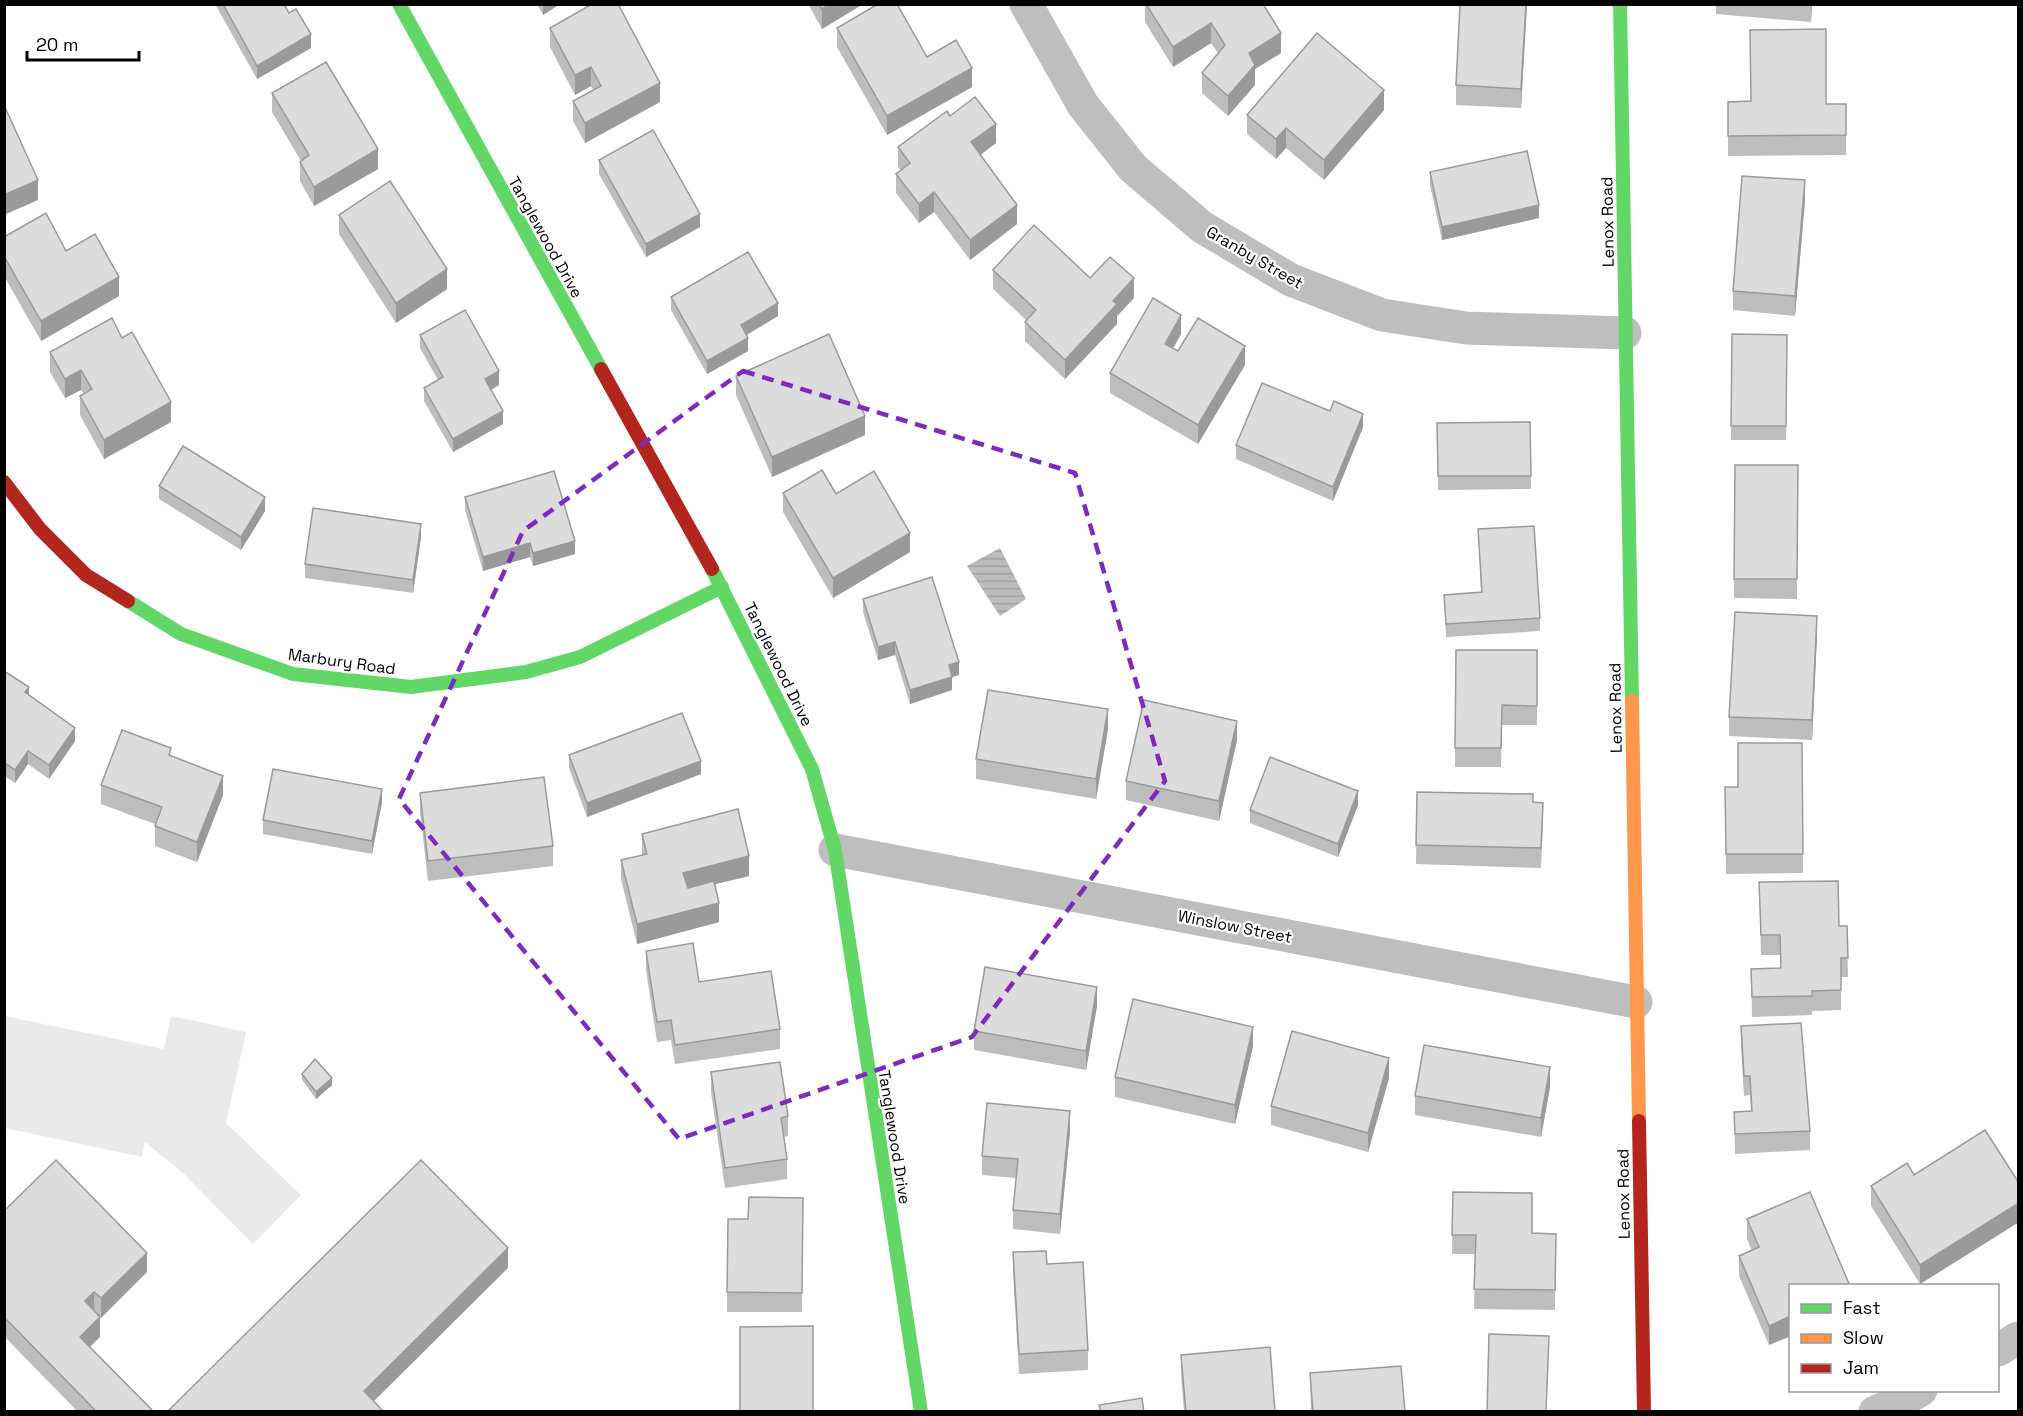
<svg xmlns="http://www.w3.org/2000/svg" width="2023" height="1416" font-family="'Space Grotesk',sans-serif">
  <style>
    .green { fill: #eaeaea }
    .water { fill: url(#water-rules) }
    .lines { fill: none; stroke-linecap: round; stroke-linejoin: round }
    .street { stroke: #bebebe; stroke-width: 33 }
    .fast { stroke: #63d668; stroke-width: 14 }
    .slow { stroke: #ff974d; stroke-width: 14 }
    .jam { stroke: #b3261e; stroke-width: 14 }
    .wall { fill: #bdbdbd }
    .shaded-wall { fill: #9a9a9a }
    .building { fill: #dcdcdc; stroke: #9a9a9a; stroke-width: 1.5 }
    .marked { fill: none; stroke: #7b2cbf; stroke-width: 4.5; stroke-dasharray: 12 8; stroke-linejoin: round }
    .labels { text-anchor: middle; stroke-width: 4.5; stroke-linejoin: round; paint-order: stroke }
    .street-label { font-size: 16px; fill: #000; stroke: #fff }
  </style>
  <defs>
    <pattern id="water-rules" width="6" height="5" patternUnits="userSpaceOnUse" patternTransform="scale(1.5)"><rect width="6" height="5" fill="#bcbcbc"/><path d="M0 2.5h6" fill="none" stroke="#a0a0a0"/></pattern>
  </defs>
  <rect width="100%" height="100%" fill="#fff"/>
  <path class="green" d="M5 1016 164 1049 171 1016 246 1032 226 1123 301 1195 253 1244 184 1174 145 1142 142 1157 5 1128Z"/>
  <path class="water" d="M1000 548 1026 599 1000 616 967 566Z"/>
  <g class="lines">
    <g class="street">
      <path d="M1026 4 1083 105 1133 168 1202 227 1291 280 1382 315 1466 328 1625 333"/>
      <path d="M835 850 1636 1002"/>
      <path d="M1998 1350 2018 1338"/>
      <path d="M1875 1412 1900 1402 1921 1390"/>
    </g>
    <g class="fast">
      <path d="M399 4 601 369"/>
      <path d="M1620 4 1632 701"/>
      <path d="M712 569 812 769 835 850 921 1412"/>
      <path d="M128 601 181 634 293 674 411 687 526 672 580 657 722 587"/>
    </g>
    <path class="slow" d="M1632 701 1639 1121"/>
    <g class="jam">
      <path d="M601 369 712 569"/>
      <path d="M4 482 40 529 86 575 128 601"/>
      <path d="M1639 1121 1644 1412"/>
    </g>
  </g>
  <g class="wall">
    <path d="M215 4H284L311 48 257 79Z"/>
    <path d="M537 4H560L543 15Z"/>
    <path d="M808 4H863L822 29Z"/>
    <path d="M1145 4H1263L1281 53 1255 69V85L1228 116 1202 93V73L1218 53 1211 43 1173 67 1145 22Z"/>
    <path d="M1527 4 1521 108 1456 105V85Z"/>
    <path d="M1716 4H1812L1811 22 1716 14Z"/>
    <path d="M550 28 660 102 585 143 573 121V101L593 90 591 86 575 95 550 47Z"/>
    <path d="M837 28 927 57 972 87 887 135 837 47Z"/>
    <path d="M272 93 378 169 314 206 300 181V162L301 161 272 112Z"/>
    <path d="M1728 102 1846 104V155L1728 156Z"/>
    <path d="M1384 110 1324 180 1286 148 1276 159 1247 134V115Z"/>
    <path d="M950 116 996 143 980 155 1017 224 970 260 934 212 919 223 896 193V174L901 170 898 167V147Z"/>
    <path d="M599 160 700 227 646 257 599 174Z"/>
    <path d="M1430 172 1539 218 1442 240 1430 185Z"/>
    <path d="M1805 200 1795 316 1733 310V291Z"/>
    <path d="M339 215 447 289 396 323 339 234Z"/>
    <path d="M4 237 66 251 119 296 41 341 4 276Z"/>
    <path d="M993 270 1090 278 1134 298 1117 316V324L1065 379 1025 341V322L1026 320 993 289Z"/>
    <path d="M671 297 778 316 747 335 748 351 707 374 671 310Z"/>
    <path d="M1181 334 1173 348 1178 351 1245 365 1198 444 1110 393V373Z"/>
    <path d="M1732 334 1787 335 1786 440H1731Z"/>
    <path d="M420 335 499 385 491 390 503 424 453 452 424 401V388L438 380 420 348Z"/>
    <path d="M122 338 171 422 104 459 80 415V396L84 394 81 390 65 398 50 372V352Z"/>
    <path d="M736 376 865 435 772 477 736 395Z"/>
    <path d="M1530 422 1531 489 1438 490 1437 423Z"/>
    <path d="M1363 427 1333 501 1236 459V445Z"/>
    <path d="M1735 465H1798L1797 599 1734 598Z"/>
    <path d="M159 486 265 511 241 550 159 499Z"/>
    <path d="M783 493 836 494 910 552 833 598 783 512Z"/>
    <path d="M465 497 575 554 533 566 530 557 483 571 465 510Z"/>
    <path d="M1478 529 1540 618V631L1446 637 1444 595 1481 592Z"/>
    <path d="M421 537 413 593 305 578V564Z"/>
    <path d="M863 599 959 675 952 677V690L910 704 895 655 878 660 863 612Z"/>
    <path d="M1817 636 1812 740 1729 736V717Z"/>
    <path d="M1456 650H1537V725H1502L1501 767H1455Z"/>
    <path d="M4 671 75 741 49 779 28 764 15 783 4 776Z"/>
    <path d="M1108 729 1096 799 976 779V759Z"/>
    <path d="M1237 740 1219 821 1126 800V781Z"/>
    <path d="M1802 743 1803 873 1726 874 1725 787H1738Z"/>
    <path d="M569 755 701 774 587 817 569 768Z"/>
    <path d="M171 756 223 795 197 862 155 846V824L101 804V785Z"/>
    <path d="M1417 792 1533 802 1543 822 1541 868 1416 864Z"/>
    <path d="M420 793 553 846V866L428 881 420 812Z"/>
    <path d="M382 802 372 854 263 834V820Z"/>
    <path d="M1358 805 1338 857 1250 823V810Z"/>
    <path d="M642 834 749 876 715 884 719 922 637 944 621 879V860L642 855Z"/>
    <path d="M1759 882 1839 926H1847L1848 977H1841V1010L1812 1011V1015L1752 1017 1751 969 1781 968 1780 955H1761Z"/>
    <path d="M646 951 780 1029V1049L675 1064 671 1040 657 1042 646 970Z"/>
    <path d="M1097 1006 1086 1070 974 1050V1031Z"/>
    <path d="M1741 1026 1810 1131V1150L1735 1154 1734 1112 1751 1111 1750 1095 1744 1096 1741 1046Z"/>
    <path d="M1253 1046 1235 1124 1115 1097V1077Z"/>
    <path d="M711 1072 788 1116V1136L783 1137 787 1159V1179L725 1188 711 1092Z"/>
    <path d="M302 1074 332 1085 316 1099 302 1080Z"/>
    <path d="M1389 1078 1368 1152 1271 1125V1106Z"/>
    <path d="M1550 1087 1541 1137 1415 1115V1096Z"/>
    <path d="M1070 1131 1060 1234 1013 1229V1210L1016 1178 982 1175V1156Z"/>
    <path d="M1914 1175 2019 1183V1222L1920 1284 1871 1206V1186Z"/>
    <path d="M1453 1192 1532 1233 1556 1234 1555 1310 1474 1309 1475 1254H1452Z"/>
    <path d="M803 1198 802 1312H727L728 1219H748Z"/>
    <path d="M4 1211 147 1272 100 1318V1337L90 1347 154 1412H78L4 1336Z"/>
    <path d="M1747 1219 1791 1286 1769 1345 1739 1276V1256L1752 1251 1747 1239Z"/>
    <path d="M1013 1252 1047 1264 1088 1350V1370L1019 1374 1013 1272Z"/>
    <path d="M1181 1355 1275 1412H1184L1181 1374Z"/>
    <path d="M1310 1373 1405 1412H1311Z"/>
  </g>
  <g class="shaded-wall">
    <path d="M543 4H560L543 15Z"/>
    <path d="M830 4H863L822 29V9Z"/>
    <path d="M1526 4H1527L1521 108V89Z"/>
    <path d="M1811 4H1812L1811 22Z"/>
    <path d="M1211 23V43L1173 67V47Z"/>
    <path d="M1281 33V53L1255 69V85L1228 116V96L1249 53Z"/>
    <path d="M311 34V48L257 79V66Z"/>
    <path d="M591 67V86L575 95V75Z"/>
    <path d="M972 68V87L887 135V116Z"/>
    <path d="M660 83V102L585 143V123Z"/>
    <path d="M1384 90V110L1324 180V160Z"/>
    <path d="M996 124V143L971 162V142Z"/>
    <path d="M1286 128V148L1276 159V139Z"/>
    <path d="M378 149V169L314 206V187Z"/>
    <path d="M38 180V200L4 215V195Z"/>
    <path d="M1805 180V200L1795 316V296Z"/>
    <path d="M934 192V212L919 223V204Z"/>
    <path d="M1017 205V224L970 260V240Z"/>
    <path d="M1539 205V218L1442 240V227Z"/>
    <path d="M700 214V227L646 257V244Z"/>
    <path d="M447 269V289L396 323V303Z"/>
    <path d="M119 277V296L41 341V321Z"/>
    <path d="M1134 278V298L1117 316V324L1065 379V360L1113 301Z"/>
    <path d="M778 303V316L741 338V325Z"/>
    <path d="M1181 315V334L1165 363V344Z"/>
    <path d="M748 338V351L707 374V361Z"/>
    <path d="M1245 346V365L1198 444V425Z"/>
    <path d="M81 370V390L65 398V379Z"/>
    <path d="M499 371V385L485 393V379Z"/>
    <path d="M171 402V422L104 459V440Z"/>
    <path d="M503 411V424L453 452V439Z"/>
    <path d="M1363 414V427L1333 501V487Z"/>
    <path d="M865 416V435L772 477V457Z"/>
    <path d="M265 497V511L241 550V537Z"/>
    <path d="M421 524V537L413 593V580Z"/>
    <path d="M910 533V552L833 598V578Z"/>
    <path d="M575 541V554L533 566V553Z"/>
    <path d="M530 543V557L483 571V557Z"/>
    <path d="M1817 616V636L1812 740V720Z"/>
    <path d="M895 642V655L878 660V647Z"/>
    <path d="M959 662V675L952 677V690L910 704V690L949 665Z"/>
    <path d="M29 687V701L25 692Z"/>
    <path d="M1108 709V729L1096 799V779Z"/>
    <path d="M1237 721V740L1219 821V801Z"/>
    <path d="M75 728V741L49 779V765Z"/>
    <path d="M28 751V764L15 783V770Z"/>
    <path d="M701 761V774L587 817V803Z"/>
    <path d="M223 776V795L197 862V842Z"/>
    <path d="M382 789V802L372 854V841Z"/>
    <path d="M1358 791V805L1338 857V844Z"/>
    <path d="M749 856V876L683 892V873Z"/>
    <path d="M719 903V922L637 944V924Z"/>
    <path d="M1097 987V1006L1086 1070V1051Z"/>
    <path d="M1253 1027V1046L1235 1124V1105Z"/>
    <path d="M1389 1058V1078L1368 1152V1133Z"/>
    <path d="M1550 1067V1087L1541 1137V1118Z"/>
    <path d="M332 1078V1085L316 1099V1092Z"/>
    <path d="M1070 1111V1131L1060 1234V1214Z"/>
    <path d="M2019 1203V1222L1920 1284V1265Z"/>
    <path d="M508 1248V1268L364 1411V1391Z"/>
    <path d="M147 1253V1272L101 1318V1298Z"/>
    <path d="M94 1292V1311L85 1301Z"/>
    <path d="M1791 1316V1336L1769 1345V1326Z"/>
    <path d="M100 1317V1337L80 1356V1337Z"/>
  </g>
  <g class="building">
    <path d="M223 4H284L289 13 296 9 311 34 257 66Z"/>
    <path d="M592 4H618L660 83 585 123 573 101 601 86 591 67 575 75 550 28Z"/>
    <path d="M819 4H830L822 9Z"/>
    <path d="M878 4H897L927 57 956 40 972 68 887 116 837 28Z"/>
    <path d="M1146 4H1263L1281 33 1249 53 1255 65 1228 96 1202 73 1225 45 1211 23 1173 47Z"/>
    <path d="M1460 4H1526L1521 89 1456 85Z"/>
    <path d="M1826 29V104H1846V135L1728 136V102L1751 101 1750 30Z"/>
    <path d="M1317 33 1384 90 1324 160 1286 128 1276 139 1247 115Z"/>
    <path d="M326 62 378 149 314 187 300 162 309 155 272 93Z"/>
    <path d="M975 97 996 124 971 142 1017 205 970 240 934 192 919 204 896 174 910 163 898 147 947 111 950 116Z"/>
    <path d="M4 105 38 180 4 195Z"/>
    <path d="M653 130 700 214 646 244 599 160Z"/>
    <path d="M1527 151 1539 205 1442 227 1430 172Z"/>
    <path d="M1742 176 1805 180 1795 296 1733 291Z"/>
    <path d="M390 181 447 269 396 303 339 215Z"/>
    <path d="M46 213 66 251 95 234 119 277 41 321 4 256V237Z"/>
    <path d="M1034 225 1090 278 1110 257 1134 278 1113 301 1117 304 1065 360 1025 322 1036 310 993 270Z"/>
    <path d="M748 252 778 303 741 325 748 338 707 361 671 297Z"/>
    <path d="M1153 298 1181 315 1165 344 1178 351 1198 318 1245 346 1198 425 1110 373Z"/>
    <path d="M465 310 499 371 485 379 503 411 453 439 424 388 443 377 420 335Z"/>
    <path d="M112 318 122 338 132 332 171 402 104 440 80 396 92 389 81 370 65 379 50 352Z"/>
    <path d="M829 334 865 416 772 457 736 376Z"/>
    <path d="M1732 334 1787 335 1786 426H1731Z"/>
    <path d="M1262 383 1330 411 1334 401 1363 414 1333 487 1236 445Z"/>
    <path d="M1530 422 1531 476H1438L1437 423Z"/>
    <path d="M183 446 265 497 241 537 159 486Z"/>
    <path d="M1735 465H1798L1797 579H1734Z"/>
    <path d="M822 470 836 494 874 471 910 533 833 578 783 493Z"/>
    <path d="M554 471 575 541 533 553 530 543 483 557 465 497Z"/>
    <path d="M313 508 421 524 413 580 305 564Z"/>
    <path d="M1534 526 1540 618 1446 624 1444 595 1482 592 1478 529Z"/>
    <path d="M932 577 959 662 949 665 952 677 910 690 895 642 878 647 863 599Z"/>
    <path d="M1735 612 1817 616 1812 720 1729 717Z"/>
    <path d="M1456 650H1537V706L1502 705 1501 748H1455Z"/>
    <path d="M4 671 29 687 25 692 75 728 49 765 28 751 15 770 4 762Z"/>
    <path d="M988 690 1108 709 1096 779 976 759Z"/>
    <path d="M1144 700 1237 721 1219 801 1126 781Z"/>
    <path d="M682 713 701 761 587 803 569 755Z"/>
    <path d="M122 730 171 748 169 755 223 776 197 842 155 826 162 807 101 785Z"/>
    <path d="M1738 743H1802L1803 854H1726L1725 787H1738Z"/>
    <path d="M1270 757 1358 791 1338 844 1250 810Z"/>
    <path d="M273 769 382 789 372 841 263 820Z"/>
    <path d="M544 777 553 846 428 861 420 793Z"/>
    <path d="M1417 792 1533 794V802L1543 803 1541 848 1416 845Z"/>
    <path d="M738 809 749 856 683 873 688 888 714 881 719 903 637 924 621 860 647 854 642 834Z"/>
    <path d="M1838 881 1839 926H1847L1848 958H1841V990L1812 991V996L1752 997 1751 969 1781 968 1780 935H1761L1759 882Z"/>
    <path d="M693 943 699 982 771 971 780 1029 675 1045 671 1020 657 1022 646 951Z"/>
    <path d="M985 967 1097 987 1086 1051 974 1031Z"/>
    <path d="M1133 999 1253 1027 1235 1105 1115 1077Z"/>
    <path d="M1801 1023 1810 1131 1735 1134 1734 1112 1752 1111 1750 1076H1744L1741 1026Z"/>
    <path d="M1292 1031 1389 1058 1368 1133 1271 1106Z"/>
    <path d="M1424 1045 1550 1067 1541 1118 1415 1096Z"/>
    <path d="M315 1059 332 1078 316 1092 302 1074Z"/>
    <path d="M780 1062 788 1116 781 1118 787 1159 725 1168 711 1072Z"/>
    <path d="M987 1103 1070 1111 1060 1214 1013 1210 1018 1159 982 1156Z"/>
    <path d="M1985 1130 2019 1183V1203L1920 1265 1871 1186 1907 1163 1914 1175Z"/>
    <path d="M56 1160 147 1253 101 1298 94 1292 85 1301 100 1317 80 1337 154 1412H97L4 1317V1211Z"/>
    <path d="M421 1160 508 1248 364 1391 382 1410 381 1412H167Z"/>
    <path d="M1453 1192 1532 1193V1233L1556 1234 1555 1290 1474 1289 1476 1235H1452Z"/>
    <path d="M1810 1192 1850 1286H1791V1316L1769 1326 1739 1256 1759 1247 1747 1219Z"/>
    <path d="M749 1197 803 1198 802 1293 727 1292 728 1219H748Z"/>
    <path d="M1046 1251 1047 1264 1083 1262 1088 1350 1019 1354 1013 1252Z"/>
    <path d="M813 1326V1412H740V1327Z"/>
    <path d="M1489 1334 1549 1336 1546 1412H1487Z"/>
    <path d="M1270 1347 1275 1412H1186L1181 1355Z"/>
    <path d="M1401 1366 1405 1412H1313L1310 1373Z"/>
    <path d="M1142 1398 1144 1412H1101L1099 1405Z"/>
  </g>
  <path class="marked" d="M743 371 1075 473 1165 781 972 1037 679 1139 399 799 523 531Z"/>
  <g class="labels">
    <g class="street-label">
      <text transform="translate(1607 222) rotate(-91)" y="6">Lenox Road</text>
      <text transform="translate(546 237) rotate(61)" y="6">Tanglewood Drive</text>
      <text transform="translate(1255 257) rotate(30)" y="6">Granby Street</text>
      <text transform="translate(342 661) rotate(8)" y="6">Marbury Road</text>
      <text transform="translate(779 664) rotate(64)" y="6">Tanglewood Drive</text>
      <text transform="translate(1615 708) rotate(-91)" y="6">Lenox Road</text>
      <text transform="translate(1235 926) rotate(11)" y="6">Winslow Street</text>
      <text transform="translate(895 1137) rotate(81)" y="6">Tanglewood Drive</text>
      <text transform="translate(1623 1194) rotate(-91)" y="6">Lenox Road</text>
    </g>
  </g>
  <rect width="2023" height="1416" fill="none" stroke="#000000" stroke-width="12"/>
  <rect x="1789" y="1284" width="210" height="108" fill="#ffffff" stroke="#999999" stroke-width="1.5"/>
  <rect x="1801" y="1304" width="30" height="9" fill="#63d668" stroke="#999999" stroke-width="1.5"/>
  <text x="1843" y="1314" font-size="18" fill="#000000">Fast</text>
  <rect x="1801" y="1334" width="30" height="9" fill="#ff974d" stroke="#999999" stroke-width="1.5"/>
  <text x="1843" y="1344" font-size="18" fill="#000000">Slow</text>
  <rect x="1801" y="1364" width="30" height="9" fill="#b3261e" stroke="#999999" stroke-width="1.5"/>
  <text x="1843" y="1374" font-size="18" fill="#000000">Jam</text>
  <path d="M27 51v9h112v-9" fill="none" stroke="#000000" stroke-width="3"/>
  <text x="36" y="51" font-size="18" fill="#000000" stroke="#ffffff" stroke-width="4.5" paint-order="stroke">20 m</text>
</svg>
